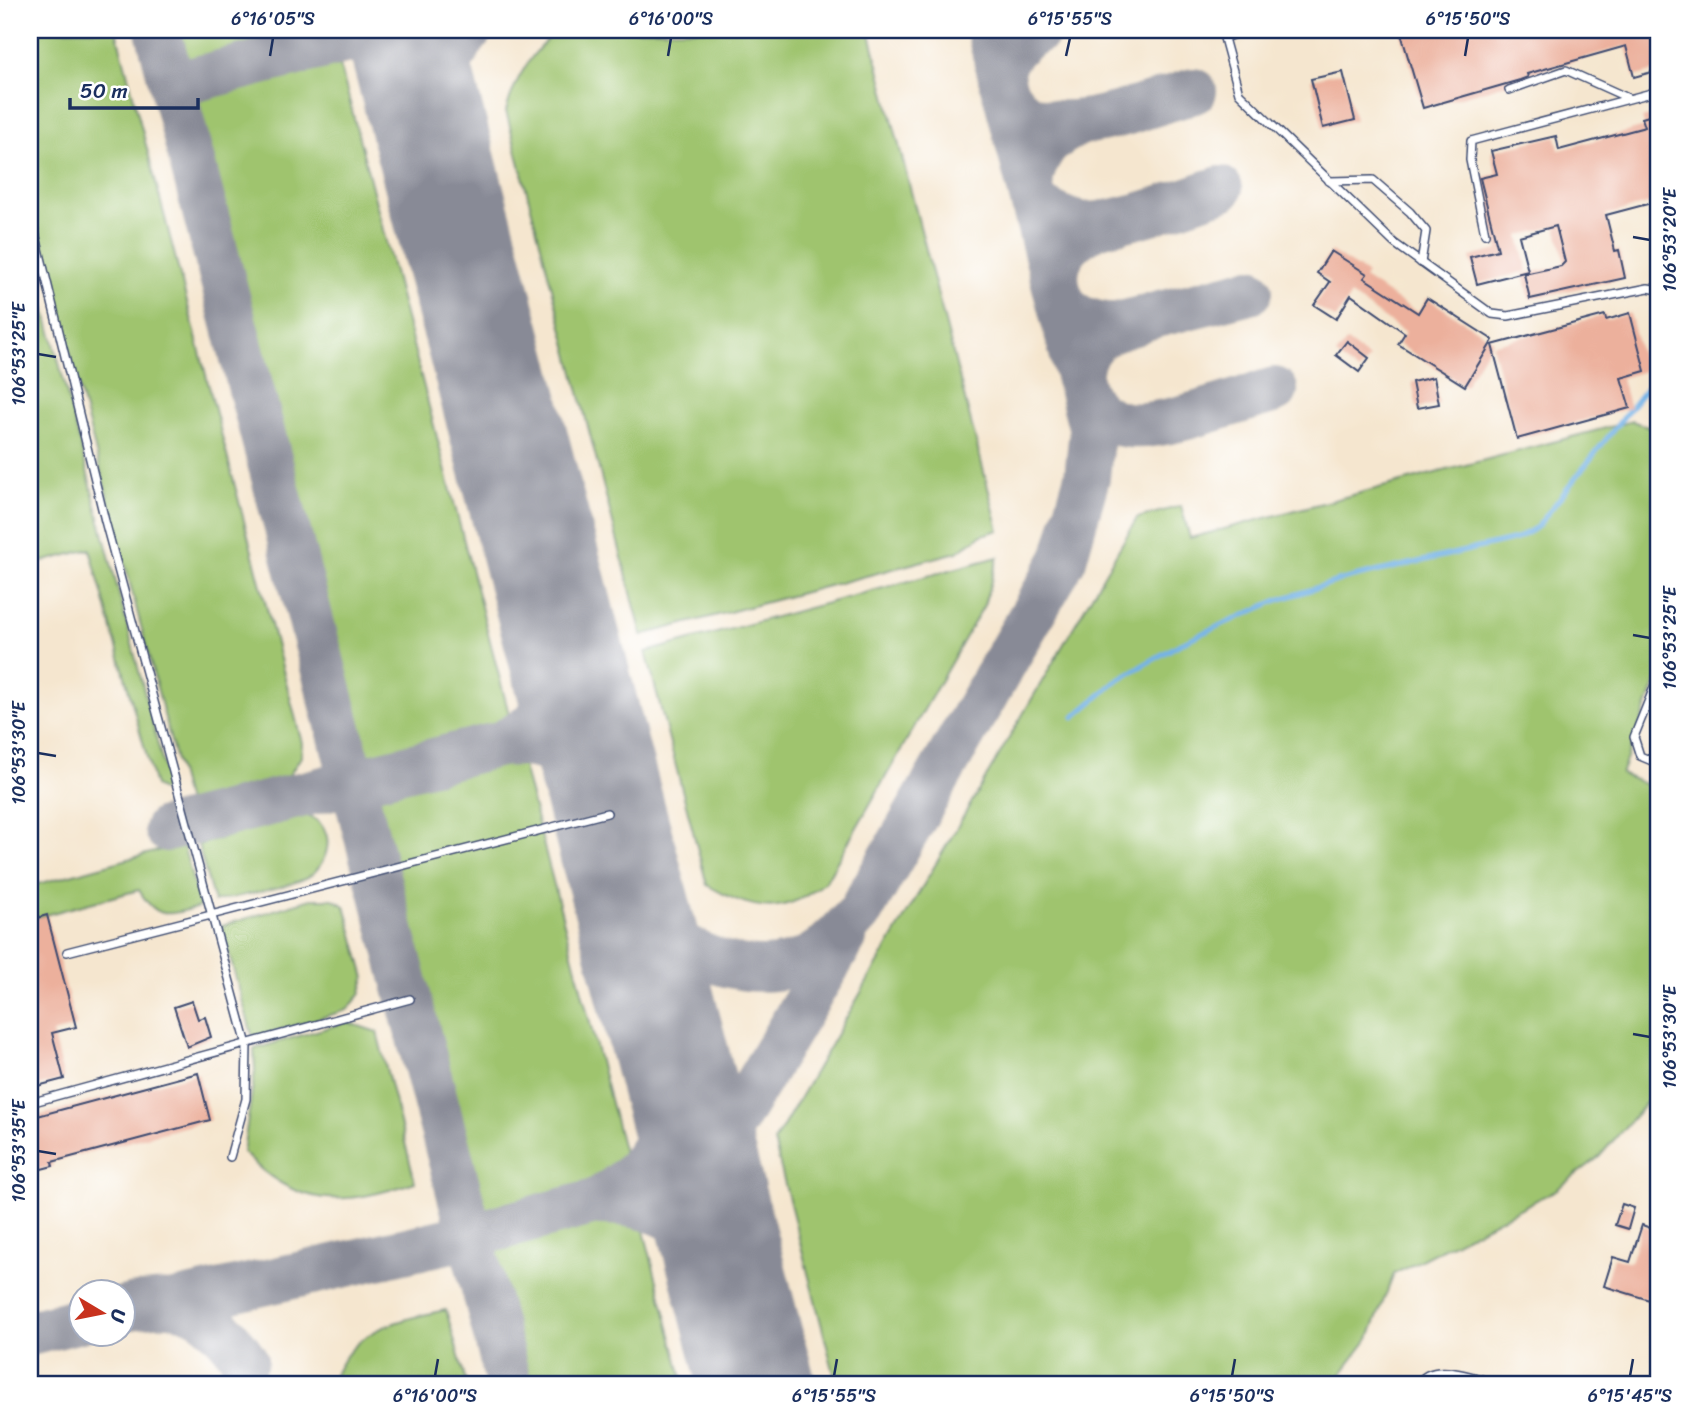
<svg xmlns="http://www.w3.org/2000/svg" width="1689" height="1415" font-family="Sriracha,sans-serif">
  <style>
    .green { fill: #9fc46e; stroke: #5d7a66; stroke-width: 2 }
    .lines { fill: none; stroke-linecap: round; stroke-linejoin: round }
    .stream { stroke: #74b3e7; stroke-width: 5 }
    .taxiway { stroke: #888a96; stroke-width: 46 }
    .runway { stroke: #888a96; stroke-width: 116 }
    .building { fill: #ecb09c }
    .lane-casing { stroke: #3c4a6f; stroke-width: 10 }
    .lane { stroke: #fff; stroke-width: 7 }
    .ticks { fill: none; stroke: #1b2f5e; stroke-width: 2.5 }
    .neatline { fill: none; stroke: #1b2f5e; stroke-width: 2.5 }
    .ticks-label { font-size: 18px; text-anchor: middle; fill: #1b2f5e }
  </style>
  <rect width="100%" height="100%" fill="#fff"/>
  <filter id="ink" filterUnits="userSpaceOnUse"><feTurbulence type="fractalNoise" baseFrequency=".0143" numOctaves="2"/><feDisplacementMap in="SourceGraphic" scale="14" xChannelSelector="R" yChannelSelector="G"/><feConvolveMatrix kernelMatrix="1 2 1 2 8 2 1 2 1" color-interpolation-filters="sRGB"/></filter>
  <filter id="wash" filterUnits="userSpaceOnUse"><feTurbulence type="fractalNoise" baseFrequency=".00686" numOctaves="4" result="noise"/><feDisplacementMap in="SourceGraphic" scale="28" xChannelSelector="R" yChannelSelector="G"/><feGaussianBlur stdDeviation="1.57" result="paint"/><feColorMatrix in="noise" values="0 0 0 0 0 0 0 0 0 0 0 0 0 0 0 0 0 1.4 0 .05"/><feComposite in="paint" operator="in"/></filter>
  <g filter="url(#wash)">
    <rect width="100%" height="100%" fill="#f5e6cf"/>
    <g class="green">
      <path d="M30 30H116L302 743 301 757 288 777 187 803 30 199Z"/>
      <path d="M158 30H331L515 737 502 743H517L630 1176 622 1187 597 1202 637 1204 684 1385H509Z"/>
      <path d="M558 30H869L999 530 982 535 957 552 642 635 506 111C515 78 531 52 558 30Z"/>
      <path d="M30 251 169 787 167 793 155 786 90 549 30 565Z"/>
      <path d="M1632 421 1659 431V674L1621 774 1659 790 1658 1089 1599 1157 1556 1190 1394 1274 1369 1338 1333 1385H837L774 1142 1137 518 1181 506 1190 538Z"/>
      <path d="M998 557 984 605 826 881C785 918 751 911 707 885L646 652Z"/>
      <path d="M305 814C316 818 324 825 327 837 330 852 320 871 306 878 288 888 236 896 214 902L198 845Z"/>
      <path d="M183 844 200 907C168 914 158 922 139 890L30 919V886Z"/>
      <path d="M311 899H333L345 906 365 978 360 995 347 1010 253 1038 221 926Z"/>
      <path d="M347 1022 377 1032 415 1182C345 1206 297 1210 243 1152L255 1071 254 1049Z"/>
      <path d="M446 1310 467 1385H331C350 1329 394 1321 446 1310Z"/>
    </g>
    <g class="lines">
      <path class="stream" d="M1074 717 1119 679 1187 640 1278 600 1341 580 1516 539 1537 527 1659 372"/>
      <g class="taxiway">
        <path d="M158 30 509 1385"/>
        <path d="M1039 30C1020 40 1001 54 1001 77 1002 89 1008 98 1015 106 1052 147 1148 104 1194 91"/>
        <path d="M173 85 387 30"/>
        <path d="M1077 124C1055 135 1038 147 1032 173 1028 186 1032 203 1045 210 1056 216 1067 222 1079 224 1113 229 1185 200 1220 189"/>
        <path d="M433 145C436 101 441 64 470 30"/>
        <path d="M1105 223C1074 233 1049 256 1058 290 1060 298 1065 308 1072 313 1083 322 1100 324 1113 326L1250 291"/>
        <path d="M1134 323C1121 327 1105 331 1095 341 1063 372 1085 420 1128 425 1165 429 1236 401 1275 390"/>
        <path d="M566 654C559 698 541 726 500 744 547 740 581 758 604 800"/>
        <path d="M167 829 500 744"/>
        <path d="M618 853C629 876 639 903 657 923 691 962 760 983 809 958 830 947 844 929 860 912L1064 559 1087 477 1092 430 989 30"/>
        <path d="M673 1062C670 1128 654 1169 595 1202 666 1201 700 1228 732 1290"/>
        <path d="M711 1212 718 1148 844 938"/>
        <path d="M175 1303 469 1236 595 1202"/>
        <path d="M122 1309C184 1294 210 1309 245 1360"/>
        <path d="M30 1333 80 1320"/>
      </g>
      <path class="runway" d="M403 30 757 1385"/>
    </g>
    <g id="blocks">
      <g class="building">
        <path d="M1400 30H1631L1632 37 1659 30V70L1634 77 1626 46 1527 74 1528 77 1520 80 1423 108Z"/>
        <path d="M1343 72 1355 120 1323 128 1311 79Z"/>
        <path d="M1659 113V201L1606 215 1615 251 1619 250 1625 278 1530 299 1524 274 1561 266 1565 262 1556 226 1519 236 1528 271 1477 284 1470 257 1498 250 1480 178 1497 174 1491 151 1556 136 1559 150 1645 127 1642 118Z"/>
        <path d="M1331 251 1367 274 1364 278 1418 313 1427 298 1493 340 1465 386 1398 344 1405 333 1351 295 1336 319 1314 305 1330 282 1317 273Z"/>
        <path d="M1630 313 1645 371 1621 378 1630 408 1517 439 1492 345 1605 315 1606 320Z"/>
        <path d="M1347 341 1369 358 1359 372 1336 355Z"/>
        <path d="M1434 377 1439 404 1417 408 1412 382Z"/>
        <path d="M47 915 76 1027 52 1033 64 1079 30 1088V1054L34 1053 30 1035V920Z"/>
        <path d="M192 1001 198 1019 205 1017 211 1037 187 1047 174 1007Z"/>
        <path d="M198 1073 210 1120 52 1162 53 1166 30 1172V1118Z"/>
        <path d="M1622 1204 1634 1208 1628 1229 1615 1225Z"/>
        <path d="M1642 1225 1659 1231V1303L1604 1286 1613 1257 1630 1262Z"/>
      </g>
    </g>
  </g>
  <g filter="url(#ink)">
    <use href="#blocks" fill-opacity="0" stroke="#3c4a6f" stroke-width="2"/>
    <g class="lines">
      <g class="lane-casing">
        <g id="lane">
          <path d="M1245 30 1224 38 1239 93 1394 243 1492 314 1508 316 1648 288 1659 290"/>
          <path d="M1509 90 1566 70 1628 98"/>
          <path d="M1329 181 1373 180 1410 212 1426 231 1421 263"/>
          <path d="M30 212 105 521 247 1045 246 1099 230 1157"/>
          <path d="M1485 234 1470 160 1471 141 1659 91"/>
          <path d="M1659 675 1634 737 1640 756 1659 764"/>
          <path d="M67 952 607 813"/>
          <path d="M30 1103 410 999"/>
          <path d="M1418 1385C1431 1358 1480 1380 1501 1385"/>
        </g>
      </g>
      <use href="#lane" class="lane"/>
    </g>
  </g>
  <path class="ticks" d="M270 56 273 38M668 56 671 38M1066 56 1070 38M1465 56 1468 38M1633 237 1650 240M38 354 56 357M1633 635 1650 638M38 753 56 756M1633 1034 1650 1037M38 1151 56 1154M435 1376 438 1359M834 1376 837 1359M1232 1376 1235 1359M1630 1376 1633 1359"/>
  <rect width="1689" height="1415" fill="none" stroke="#fff" stroke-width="77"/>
  <g transform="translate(102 1313) rotate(100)"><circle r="33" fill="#ffffff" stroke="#a4acbf" stroke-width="2"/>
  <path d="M0-5L12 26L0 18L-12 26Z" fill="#c8321e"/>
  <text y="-10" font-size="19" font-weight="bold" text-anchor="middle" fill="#1b2f5e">U</text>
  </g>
  <path d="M70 98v10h128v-10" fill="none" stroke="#1b2f5e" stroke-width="3.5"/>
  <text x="80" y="98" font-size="21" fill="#1b2f5e" stroke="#ffffff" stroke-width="5" paint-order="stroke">50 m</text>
  <rect x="38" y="38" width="1612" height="1338" class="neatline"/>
  <g class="ticks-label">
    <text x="273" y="25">6°16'05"S</text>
    <text x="671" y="25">6°16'00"S</text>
    <text x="1070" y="25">6°15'55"S</text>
    <text x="1468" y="25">6°15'50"S</text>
    <text transform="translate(1670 240) rotate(-90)" y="6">106°53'20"E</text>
    <text transform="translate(19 354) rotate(-90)" y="6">106°53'25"E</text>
    <text transform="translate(1670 638) rotate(-90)" y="6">106°53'25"E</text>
    <text transform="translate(19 753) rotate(-90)" y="6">106°53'30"E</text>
    <text transform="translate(1670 1037) rotate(-90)" y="6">106°53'30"E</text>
    <text transform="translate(19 1151) rotate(-90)" y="6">106°53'35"E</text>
    <text x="435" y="1402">6°16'00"S</text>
    <text x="834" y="1402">6°15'55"S</text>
    <text x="1232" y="1402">6°15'50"S</text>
    <text x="1630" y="1402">6°15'45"S</text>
  </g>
</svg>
